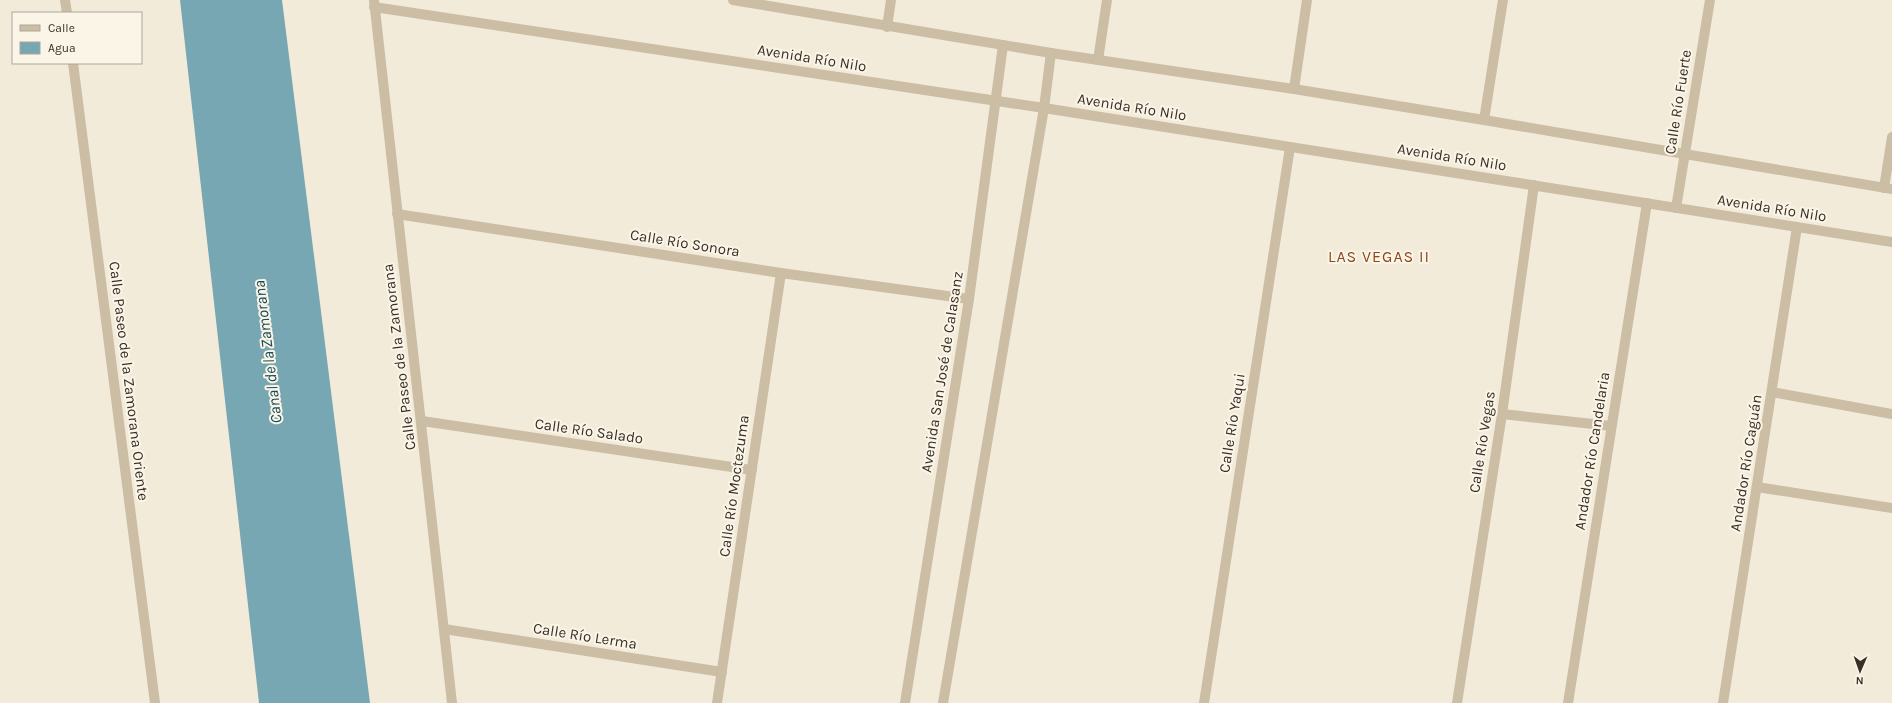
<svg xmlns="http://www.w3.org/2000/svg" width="1892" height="703" font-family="Karla,sans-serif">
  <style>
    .water { fill: #77a7b2 }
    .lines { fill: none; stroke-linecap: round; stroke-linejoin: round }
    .minor { stroke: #ccbda5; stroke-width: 10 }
    .labels { text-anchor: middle; stroke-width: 4; stroke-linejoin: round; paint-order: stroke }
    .street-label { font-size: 15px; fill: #382f27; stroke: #fbf5e7 }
    .neighbourhood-label { font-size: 16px; letter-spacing: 1px; fill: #8c471b; stroke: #fbf5e7 }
    .water-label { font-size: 16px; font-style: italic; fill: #1a4d5c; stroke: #fbf5e7 }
  </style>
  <rect width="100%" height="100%" fill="#f3ebda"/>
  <path class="water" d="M180 0H282L370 703H259Z"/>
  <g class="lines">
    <g class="minor">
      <path d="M65 0 67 13"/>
      <path d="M374 0 452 703"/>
      <path d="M733 0 1051 53 1294 89 1484 120 1892 189"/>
      <path d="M374 7 1044 108 1892 242"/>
      <path d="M887 27 891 0"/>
      <path d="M1098 60 1107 0"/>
      <path d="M73 63 155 703"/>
      <path d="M1294 89 1307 0"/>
      <path d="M1484 120 1503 0"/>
      <path d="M1884 188 1892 137"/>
      <path d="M1676 208 1710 0"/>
      <path d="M397 214 781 273 969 299"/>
      <path d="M1772 392 1892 414"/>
      <path d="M1502 414 1611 426"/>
      <path d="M422 421 752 470"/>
      <path d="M1757 487 1892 508"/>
      <path d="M444 629 722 672"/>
      <path d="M717 703 781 273"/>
      <path d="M905 703 969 299 1003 45"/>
      <path d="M943 703 1044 108 1051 53"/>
      <path d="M1204 703 1290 147"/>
      <path d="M1457 703 1502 414 1534 185"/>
      <path d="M1568 703 1647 203"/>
      <path d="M1723 703 1797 227"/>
    </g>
  </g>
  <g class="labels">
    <g class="street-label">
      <text transform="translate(812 58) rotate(9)" y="5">Avenida Río Nilo</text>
      <text transform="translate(1678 102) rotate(-81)" y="5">Calle Río Fuerte</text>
      <text transform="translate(1132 107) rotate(9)" y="5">Avenida Río Nilo</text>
      <text transform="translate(1452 157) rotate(9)" y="5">Avenida Río Nilo</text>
      <text transform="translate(1772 208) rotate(9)" y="5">Avenida Río Nilo</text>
      <text transform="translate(685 243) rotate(9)" y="5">Calle Río Sonora</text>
      <text transform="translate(399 357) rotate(-97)" y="5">Calle Paseo de la Zamorana</text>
      <text transform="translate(942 372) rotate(-81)" y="5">Avenida San José de Calasanz</text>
      <text transform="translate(129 381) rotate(83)" y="5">Calle Paseo de la Zamorana Oriente</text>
      <text transform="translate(1232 423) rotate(-81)" y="5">Calle Río Yaqui</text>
      <text transform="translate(589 431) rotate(8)" y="5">Calle Río Salado</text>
      <text transform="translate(1482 442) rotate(-81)" y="5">Calle Río Vegas</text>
      <text transform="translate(1592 451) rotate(-81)" y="5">Andador Río Candelaria</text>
      <text transform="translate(1746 463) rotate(-81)" y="5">Andador Río Caguán</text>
      <text transform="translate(734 486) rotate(-82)" y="5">Calle Río Moctezuma</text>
      <text transform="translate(585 636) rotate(9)" y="5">Calle Río Lerma</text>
    </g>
    <g class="neighbourhood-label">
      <text x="1379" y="262">LAS VEGAS II</text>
    </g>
    <g class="water-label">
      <text transform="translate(267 352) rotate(-97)" y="6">Canal de la Zamorana</text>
    </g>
  </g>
  <rect x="12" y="12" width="130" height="52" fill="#fbf5e7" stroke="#ada69a"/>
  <rect x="20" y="25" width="20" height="6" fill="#ccbda5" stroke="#ada69a"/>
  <text x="48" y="32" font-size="12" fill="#382f27">Calle</text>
  <rect x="20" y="42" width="20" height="12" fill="#77a7b2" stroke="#ada69a"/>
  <text x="48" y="52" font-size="12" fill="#382f27">Agua</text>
  <g transform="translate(1860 671) rotate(182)" stroke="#fbf5e7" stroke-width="3" paint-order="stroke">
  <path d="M0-3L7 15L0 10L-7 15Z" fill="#382f27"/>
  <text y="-6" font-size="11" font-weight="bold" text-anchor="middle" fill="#382f27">N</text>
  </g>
</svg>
